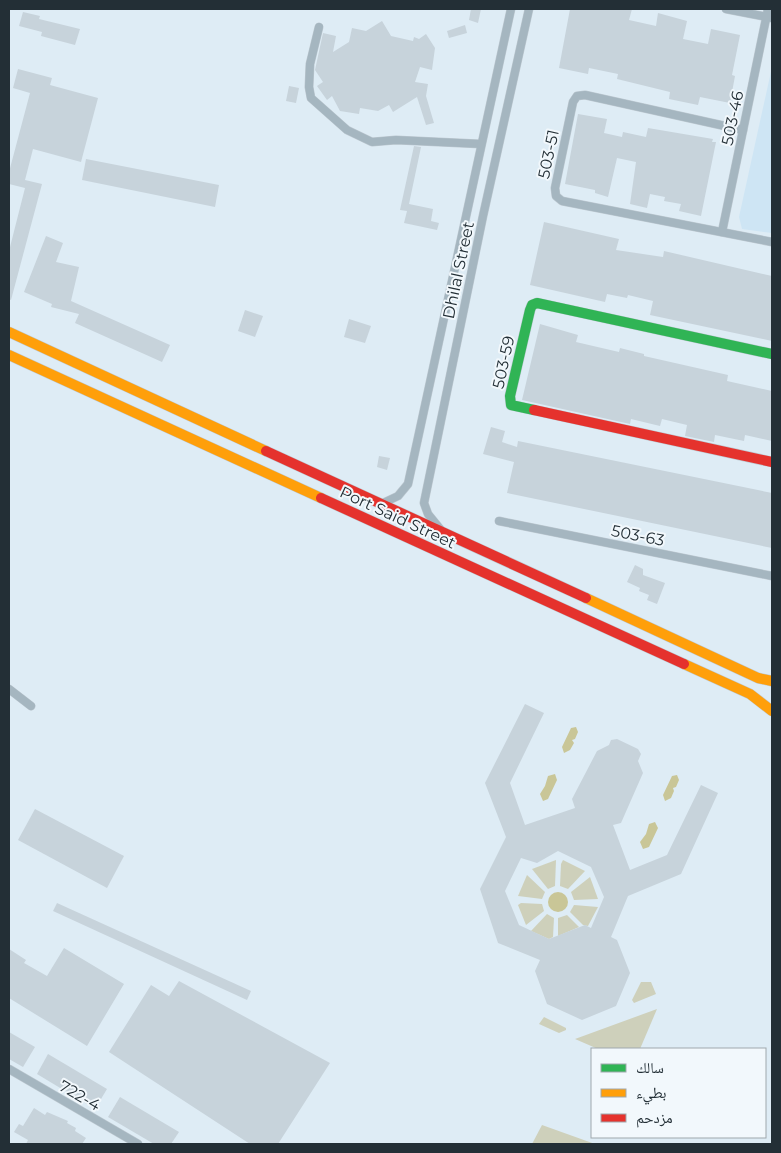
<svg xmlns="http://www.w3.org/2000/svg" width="781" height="1153" font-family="Montserrat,'Noto Naskh Arabic',sans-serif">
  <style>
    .built { fill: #cee5f4 }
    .green { fill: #ced0bb }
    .water { fill: #c9c697 }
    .building { fill: #c7d3db; fill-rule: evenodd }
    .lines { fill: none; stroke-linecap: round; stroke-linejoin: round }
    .street-casing { stroke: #bec9d1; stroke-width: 9 }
    .fast-casing { stroke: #bec9d1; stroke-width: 11 }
    .slow-casing { stroke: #bec9d1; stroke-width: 11 }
    .jam-casing { stroke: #bec9d1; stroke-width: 11 }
    .street { stroke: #a5b6c0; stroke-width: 8 }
    .fast { stroke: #30b455; stroke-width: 10 }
    .slow { stroke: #ff9f0a; stroke-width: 10 }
    .jam { stroke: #e5322d; stroke-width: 10 }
    .labels { text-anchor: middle; stroke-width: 4; stroke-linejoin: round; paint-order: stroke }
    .street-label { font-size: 16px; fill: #232f36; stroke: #f2f8fc }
  </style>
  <rect width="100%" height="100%" fill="#deecf5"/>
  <path class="built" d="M772 67V233L742 229 739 217Z"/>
  <g class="green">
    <path d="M556 860 555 886 548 889 532 869Z"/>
    <path d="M563 860 585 871 568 889 560 886 561 864Z"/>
    <path d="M527 875 545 892 542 899 518 896Z"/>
    <path d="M590 877 598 899 574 900 571 892Z"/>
    <path d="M521 903 542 904 544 911 526 925 518 905Z"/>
    <path d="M574 905 598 907 588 926 583 925 570 912Z"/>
    <path d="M547 914 554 918 553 937 549 939 531 931Z"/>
    <path d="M567 915 579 927 558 936V918Z"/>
    <path d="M641 982H651L656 994 634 1003 632 1000Z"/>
    <path d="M657 1009 640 1049H598L575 1039Z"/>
    <path d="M544 1017 566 1028V1030L559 1033 539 1024Z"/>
    <path d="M542 1125 595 1144H532Z"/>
  </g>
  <g class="water">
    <path d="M576 727 578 732 575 739 572 740 574 743 570 750 564 753 562 747 571 728Z"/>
    <path d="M555 774 557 780 548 799 543 801 540 794 545 786 548 776Z"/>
    <path d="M677 775 679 780 676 787 673 788 674 791 671 798 665 801 663 795 672 776Z"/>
    <path d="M655 822 658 828 649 847 643 849 640 842 646 834 649 824Z"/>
    <circle cx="558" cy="902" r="10"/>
  </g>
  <g class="building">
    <path d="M471 9H481L478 23 469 20Z"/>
    <path d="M570 9H632L629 20 656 26 658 13 687 21 683 39 708 44 711 29 740 35 732 75 735 76 730 103 700 97 698 105 669 99 670 92 617 79 618 74 589 68 588 74 559 68Z"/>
    <path d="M23 12 40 16 39 19 80 29 75 45 41 36 42 32 19 26Z"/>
    <path d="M382 21 391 36 413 41 414 37 419 39 426 34 435 48 432 70 420 67 415 82 428 84 426 96 434 123 426 125 417 97 393 112 389 105 378 111 360 108 359 114 340 111 332 96 327 100 317 86 323 82 315 70 323 33 336 36 333 52 349 42 352 28 366 31Z"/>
    <path d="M465 25 467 33 449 38 447 31Z"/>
    <path d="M18 69 52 78 50 85 98 98 81 162 33 149 25 180 42 184 11 300 9 299V251L25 188 9 184V172L30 93 13 88Z"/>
    <path d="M289 86 299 88 296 103 286 101Z"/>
    <path d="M578 114 607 119 604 133 622 137 623 132 646 137 648 128 713 139 712 142H716L701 216 679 211 681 204 664 201 665 197 650 194 647 208 630 204 636 162 617 158 608 197 595 193V190L565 184Z"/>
    <path d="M414 146 421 147 409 204 433 209 431 221 439 223 437 230 404 223 407 211 400 210Z"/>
    <path d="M86 159 219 185 215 207 82 180Z"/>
    <path d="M544 222 619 239 616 250 663 257 664 251 772 276V341L650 315 653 301 628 295 627 298 607 294 605 302 530 285Z"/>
    <path d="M46 236 63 243 56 262 79 267 71 301 170 345 162 362 75 323 79 314 51 307 52 304 24 292Z"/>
    <path d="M245 310 263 316 255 337 238 331Z"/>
    <path d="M349 319 371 326 365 343 344 337Z"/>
    <path d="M540 324 578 335 576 342 619 352 620 348 644 354V356L728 375 727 381 772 391V441L745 435 744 441 715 435 714 442 685 436 687 425 662 419 660 426 631 419 630 424 522 400Z"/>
    <path d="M491 427 505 431 502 442 517 447 518 441 772 493V548L507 493 514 462 483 454Z"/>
    <path d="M379 456 390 458 387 470 377 467Z"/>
    <path d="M635 565 643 569V575L665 583 657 604 647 600 649 595 639 591 640 588 627 582Z"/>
    <path d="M525 704 544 713 510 783 525 825 575 808 572 799 597 751 609 745 611 740 617 739 638 749 641 754 638 761 643 773 621 823 613 825 630 870 667 855 701 785 718 793 681 874 628 896 611 937 617 940 630 973 616 1006 582 1020 547 1004 535 971 540 960 498 943 480 889 506 837 485 783ZM558 851 591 867 604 897 591 928 585 925 549 939 519 925 505 891 521 858 537 863Z"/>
    <path d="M35 809 124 856 107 888 18 840Z"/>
    <path d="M57 903 251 991 247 1000 53 911Z"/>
    <path d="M64 948 124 984 87 1046 9 998V949L26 960 24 963 47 976Z"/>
    <path d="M179 981 330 1063 278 1144H250L109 1052 151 985 169 996Z"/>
    <path d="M9 1032 35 1047 23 1067 9 1059Z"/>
    <path d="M48 1054 107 1089 95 1109 37 1074Z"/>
    <path d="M120 1097 179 1132 171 1144H154L108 1117Z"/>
    <path d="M34 1108 45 1115 47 1112 68 1121 67 1123 76 1128 75 1131 86 1138 82 1144H26L28 1140 14 1132 19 1124 23 1126Z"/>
  </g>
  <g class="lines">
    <g class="street-casing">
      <g id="street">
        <path d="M726 9 772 18"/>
        <path d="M319 27 310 64 309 87 311 98 347 130 372 142 396 140 481 144"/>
        <path d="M743 130 585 95 577 96 573 102 555 188 556 196 562 201 772 242"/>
        <path d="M722 232 768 9"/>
        <path d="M381 504 398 496 408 484 511 9"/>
        <path d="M499 521 772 576"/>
        <path d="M441 530 428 514 424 503 483 216 529 9"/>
        <path d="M9 689 31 706"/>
        <path d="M9 1069 138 1144"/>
      </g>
    </g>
    <g class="fast-casing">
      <path id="fast" d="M534 410 511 405 510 396 530 310 532 305 537 303 772 354"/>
    </g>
    <g class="slow-casing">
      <g id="slow">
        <path d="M9 332 266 451"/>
        <path d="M9 355 321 498"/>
        <path d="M586 598 758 678 772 681"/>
        <path d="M684 664 750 694 772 711"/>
      </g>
    </g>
    <g class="jam-casing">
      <g id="jam">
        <path d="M534 410 772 462"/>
        <path d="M266 451 586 598"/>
        <path d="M321 498 684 664"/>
      </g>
    </g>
    <use href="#street" class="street"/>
    <use href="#fast" class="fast"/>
    <use href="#slow" class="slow"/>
    <use href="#jam" class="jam"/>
  </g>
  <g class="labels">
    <g class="street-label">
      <text transform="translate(732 118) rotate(-78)" y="6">503-46</text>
      <text transform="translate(548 154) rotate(-78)" y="6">503-51</text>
      <text transform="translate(458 270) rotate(-78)" y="6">Dhilal Street</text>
      <text transform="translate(503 362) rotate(-78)" y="6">503-59</text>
      <text transform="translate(398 517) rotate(25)" y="6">Port Said Street</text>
      <text transform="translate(638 535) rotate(11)" y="6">503-63</text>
      <text transform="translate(80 1095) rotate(30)" y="6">722-4</text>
    </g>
  </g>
  <rect width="781" height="1153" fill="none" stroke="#232f36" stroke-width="20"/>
  <rect x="591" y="1048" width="175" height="90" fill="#f2f8fc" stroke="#9fa8ad"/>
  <rect x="601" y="1064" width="25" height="8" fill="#30b455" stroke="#9fa8ad"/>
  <text x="636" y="1073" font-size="15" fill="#232f36">سالك</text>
  <rect x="601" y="1089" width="25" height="8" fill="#ff9f0a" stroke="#9fa8ad"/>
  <text x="636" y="1098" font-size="15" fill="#232f36">بطيء</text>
  <rect x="601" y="1114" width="25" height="8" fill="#e5322d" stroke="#9fa8ad"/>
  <text x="636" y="1123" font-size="15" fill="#232f36">مزدحم</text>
</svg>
